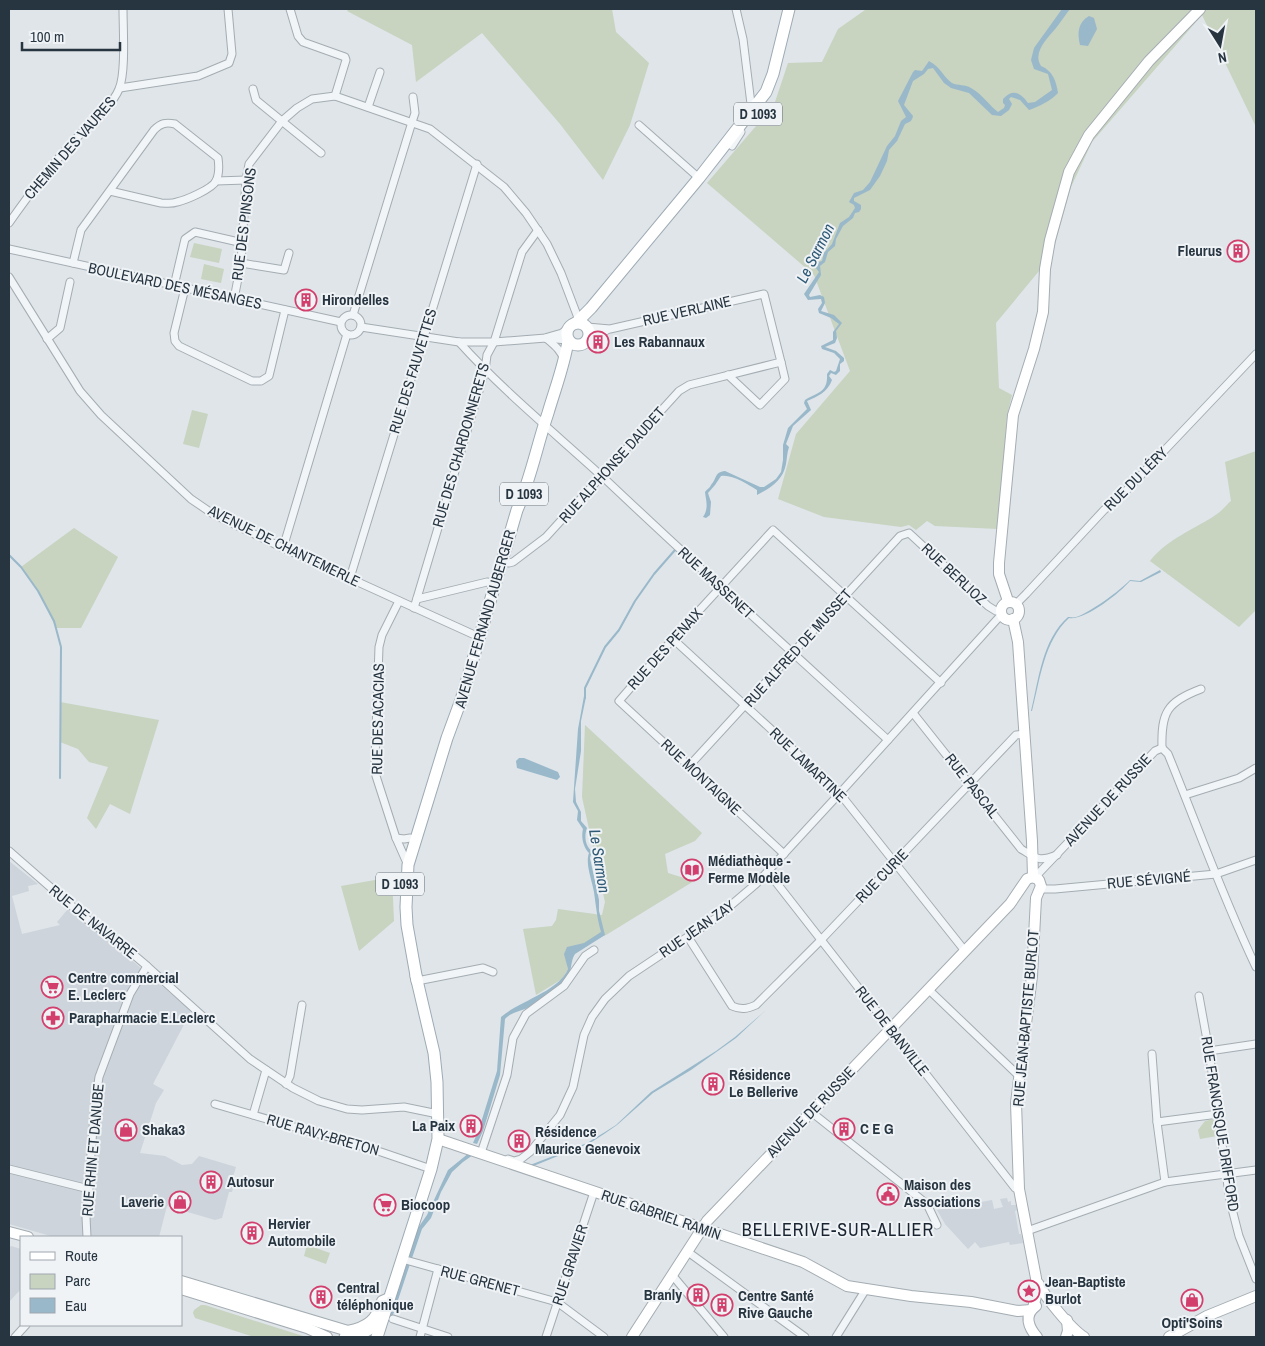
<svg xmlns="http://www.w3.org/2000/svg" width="1265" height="1346" font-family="'Archivo Narrow',sans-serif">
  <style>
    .built { fill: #cdd4db }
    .green { fill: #c8d3c0 }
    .water { fill: #99b8ca }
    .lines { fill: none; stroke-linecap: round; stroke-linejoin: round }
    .stream { stroke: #99b8ca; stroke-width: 2 }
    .street-casing { stroke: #a4adb3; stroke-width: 9 }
    .secondary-casing { stroke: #a4adb3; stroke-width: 12 }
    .primary-casing { stroke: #9eabb5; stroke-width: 13 }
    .street { stroke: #f2f5f7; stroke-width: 7 }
    .secondary { stroke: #fff; stroke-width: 10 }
    .primary { stroke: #fff; stroke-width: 11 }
    .labels { text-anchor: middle; stroke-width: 4; stroke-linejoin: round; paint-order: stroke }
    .shield { fill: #eff3f6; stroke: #636e77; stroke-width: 1 }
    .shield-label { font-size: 14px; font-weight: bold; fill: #273541 }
    .street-label { font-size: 15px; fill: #273541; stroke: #eff3f6 }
    .poi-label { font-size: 15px; font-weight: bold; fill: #273541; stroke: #eff3f6; text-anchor: start }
    .water-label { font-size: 16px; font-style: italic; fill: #305a76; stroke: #eff3f6 }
    .quarter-label { font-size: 18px; letter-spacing: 1px; fill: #1a2531; stroke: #eff3f6 }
  </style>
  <rect width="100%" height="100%" fill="#dfe5e9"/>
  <g class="built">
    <path d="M9 861 38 884 28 886 29 891 12 896 22 934 60 925 57 922 68 909 135 963 191 1011 153 1084 164 1090 156 1103 140 1153 165 1156 182 1165 192 1164 199 1156 236 1167 233 1177 236 1178 232 1192H229L222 1218 215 1220 167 1206 159 1237H75L68 1236V1237H54L9 1224Z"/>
    <path d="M1007 1198 1008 1202 1011 1201V1205H1016L1017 1210 1015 1211 1019 1234H1021L1023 1243 1010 1245 1009 1242 980 1248 975 1242 968 1249 945 1224 937 1210 992 1200 994 1209 1003 1207 1000 1199Z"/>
    <path d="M11 1246 21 1249V1289L9 1302V1248Z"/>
  </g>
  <g class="green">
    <path d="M349 9H612L616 32 649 63 630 125 603 180 560 124 482 33 416 82 412 45 347 11Z"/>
    <path d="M864 9H1256V127L1202 15 1092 142 1071 187 1051 259 1039 271 996 323 999 388 1012 395 1007 415 998 529 935 526 927 521 916 530 909 525 901 527 824 517 778 499 796 434 850 371 814 275 707 183 774 105 788 63 822 62 838 29 865 10Z"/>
    <path d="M194 243 222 249 219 263 190 257Z"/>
    <path d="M204 264 224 269 221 283 201 279Z"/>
    <path d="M192 410 208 414 199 448 183 444Z"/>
    <path d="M1256 451V610L1239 627 1150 561C1168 538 1194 530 1217 514 1222 511 1226 505 1231 501L1225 462Z"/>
    <path d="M74 528 118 557 81 628H56L38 591 21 567Z"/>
    <path d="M60 702 159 720 130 814 110 804 96 829 87 818 108 767 89 762 78 749 60 742Z"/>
    <path d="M585 725 702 833 695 841 665 854 668 873 694 881 606 935 565 951 568 969 562 979 536 995 523 929 552 926 556 920 558 909 602 915 605 902 582 797Z"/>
    <path d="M392 877 394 921 359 951 341 886Z"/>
    <path d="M1214 1119 1217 1136 1200 1139 1198 1130 1205 1121Z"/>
    <path d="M307 1245 330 1253 326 1264 304 1256Z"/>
    <path d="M201 1305H205L303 1336V1337H254L195 1318 193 1313 194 1310Z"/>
  </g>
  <g class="water">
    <path d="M1062 9H1070C1065 15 1061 22 1056 28 1048 38 1032 52 1041 66 1053 71 1056 81 1058 93 1052 100 1038 107 1029 110L1020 100 1011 97 1009 99 1012 104 1009 110 1001 116 992 115 969 93 951 88 944 83 933 68 928 69 924 74 913 81 904 105 913 116C912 121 910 122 905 124L897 141 889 150 887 161 880 176 870 190 854 198V201L861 205V209L859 212 855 213 853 218 843 226 836 239 835 246 828 252 825 262 820 266 821 275 809 295 810 297 820 295 824 297 825 303 821 311 834 315 842 323 836 331 837 338 835 343 825 347 836 351 844 358V361L840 364V371L836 375 831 373 829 376 832 380C827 393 818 396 807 401L811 410 793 426 786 444 789 447C787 453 787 458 786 464 783 480 772 487 757 495V490C747 484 732 474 721 476L715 485 708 493 711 502 710 515 706 518 703 517C709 508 706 501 705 492 707 489 710 488 711 485 717 479 714 472 725 471L760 487H764L776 479 781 472 783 460V445L788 428 807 409 804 403 805 400C819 392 828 392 827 374L830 370 834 372 836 371 840 359 834 353 822 349 821 346 833 340V332L839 324 831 318 819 313 818 309 822 303 821 299 808 300 804 294 819 272 816 268 819 262 822 261 824 253 832 244 840 223 849 217 855 208 854 205 849 202 854 193 863 190 870 182 887 146 895 136 901 121 906 117 898 101 913 72 915 70 922 71 929 61C942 68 942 76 952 83 958 86 965 84 971 88 982 94 989 105 998 112L1004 108 1005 105 1003 103V99C1013 88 1021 93 1028 103L1035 102 1052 90 1048 74 1034 69 1031 60 1034 48Z"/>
    <path d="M1089 16 1094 18 1097 29 1088 46 1080 45C1077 33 1078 22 1089 16Z"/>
    <path d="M1160 570 1161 572 1141 582 1130 581C1120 593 1084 621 1069 618 1044 641 1040 680 1032 711H1031C1039 679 1042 640 1068 617 1070 617 1073 618 1076 617 1088 614 1121 590 1130 580L1140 581Z"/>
    <path d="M584 696 586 697 581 721V751L575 789 576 802 581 812V821L587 828C584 836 585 846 592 851L590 858 599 900V911L605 935 575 954C569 964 574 971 563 982 559 986 531 1007 525 1009 518 1012 512 1012 505 1019L500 1075 483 1131 477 1144 473 1143 479 1129 497 1071 501 1017C519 1001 558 992 568 969L564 954 567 947 584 943 601 932C597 918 596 906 594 892 592 880 585 864 589 853 583 847 581 837 583 829L577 820 578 811 573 802 578 729Z"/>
    <path d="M519 758H524L558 772 560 777 557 780 517 768 516 761Z"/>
    <path d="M766 1010 736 1038 691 1070 653 1093 617 1125 604 1134 590 1143 531 1167 530 1165 587 1143 605 1132 616 1125 651 1092 716 1051 735 1037Z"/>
    <path d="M469 1153 473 1155 463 1162 452 1172 441 1192 431 1218 422 1229 412 1258 409 1257 418 1228 427 1215 448 1170Z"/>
    <path d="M407 1263 410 1264 392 1318 389 1317Z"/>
  </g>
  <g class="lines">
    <g class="stream">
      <path d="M9 555 21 567 38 591 54 621 61 647 60 778"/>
      <path d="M585 698V688L605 647 619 630 635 601 654 574 675 550"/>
    </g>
    <g class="street-casing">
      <g id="street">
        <path d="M290 9 298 36 303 42 345 57 346 60 335 96"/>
        <path d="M736 9 743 39 752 112"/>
        <path d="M120 88 198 76 229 63 232 54 228 9"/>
        <path d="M253 89 256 100 321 153"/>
        <path d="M368 107 380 72"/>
        <path d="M639 125 699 178"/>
        <path d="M732 146 741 132"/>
        <path d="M216 181 246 180"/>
        <path d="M9 223C28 196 48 169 71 144 84 129 112 107 119 89 126 73 123 29 123 9"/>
        <path d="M9 249 341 322"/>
        <path d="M73 263 81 230 154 130C161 123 166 122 175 124L218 158C219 165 219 175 216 181 212 189 186 200 177 202 172 204 167 203 161 203L110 191"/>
        <path d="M241 263 284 270 289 253"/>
        <path d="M9 277 80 391 101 415 191 499 213 514 283 548 479 637"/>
        <path d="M174 286 185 239 195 232 243 243"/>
        <path d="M185 288 174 333 175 341 179 346 252 381H261L269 376 285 310"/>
        <path d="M234 299 241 263 246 180 249 164 282 121 297 108 312 99 335 96 430 129 504 187 526 213 547 244 561 273 580 323"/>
        <circle cx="351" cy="325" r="10"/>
        <path d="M353 315 412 122 415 113 413 97"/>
        <path d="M361 327 459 342H494L546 338 567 340"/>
        <path d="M548 337 562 333 567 329"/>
        <path d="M546 338C554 345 561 350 564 360"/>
        <path d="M47 339 60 328 70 282"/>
        <path d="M589 339 607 330"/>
        <path d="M459 342C504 392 556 434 605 479 698 567 794 654 888 740"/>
        <path d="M728 375 760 405 785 379 781 362"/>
        <path d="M283 548 347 334"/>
        <path d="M502 562 509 563 513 562 546 537 679 391 689 385 781 362 764 294 610 329 587 327"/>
        <path d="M350 578 477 164"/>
        <path d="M417 599 487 582 495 583"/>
        <path d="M399 601 382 635 379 647 375 760 376 776 396 838 407 863"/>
        <path d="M1016 604 1026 594 1104 510 1124 493 1256 354"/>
        <path d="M414 608 485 371 487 355 494 342 522 252 538 230"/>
        <path d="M673 639 837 790 965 951"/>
        <path d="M913 713 1021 849C1038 859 1038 862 1057 855"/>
        <path d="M1162 748 1168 754C1197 825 1223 898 1256 967"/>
        <path d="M1162 748C1161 712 1167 702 1201 689"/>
        <path d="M689 766 900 536 909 533 988 606 996 611H1000"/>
        <path d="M1185 795 1239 778 1256 768"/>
        <path d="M396 838 404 839 410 838"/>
        <path d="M9 851 89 921 121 944 147 966 250 1059 293 1088 319 1101 347 1109 362 1110 404 1107 438 1114"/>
        <path d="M784 854 619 701 673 639 773 530 941 683"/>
        <path d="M768 872 1015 1188 1019 1189"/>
        <path d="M1037 879 1039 873 1155 751 1162 748"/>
        <path d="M1041 889H1055L1216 874 1256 860"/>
        <path d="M688 937 732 1006C741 1010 747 1009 756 1005L820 941 1016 735 1025 734"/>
        <path d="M417 981 483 968 493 972"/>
        <path d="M928 989 1018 1075"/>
        <path d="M1199 996 1209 1051 1230 1201 1239 1236 1256 1279"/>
        <path d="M1209 1051 1256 1044"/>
        <path d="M1152 1054 1157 1122 1165 1182"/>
        <path d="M286 1084 290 1076 302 1005"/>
        <path d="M215 1104 381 1152 431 1169"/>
        <path d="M809 1114 815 1115 927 1204 937 1225"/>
        <path d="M253 1115 266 1070"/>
        <path d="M1157 1122 1218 1114"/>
        <path d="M481 1153 507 1075 513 1038 526 1014 564 986 585 956 594 950"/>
        <path d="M508 1159 514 1161 521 1159 530 1152 560 1115 573 1087 584 1035 592 1017 605 999 629 976 716 918 757 883 840 793 1001 615"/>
        <path d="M9 1169 89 1189"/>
        <path d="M1027 1231 1165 1182 1256 1170"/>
        <path d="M87 1237 86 1217 95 1103 99 1077 130 994 147 966"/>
        <path d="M688 1252 805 1337"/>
        <path d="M402 1259 557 1302 604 1337"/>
        <path d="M673 1276 724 1337"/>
        <path d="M393 1319 448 1337"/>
        <path d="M15 1337 26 1325"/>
        <path d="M420 1337 438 1269"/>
        <path d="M546 1337 594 1192"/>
        <path d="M836 1337 866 1289"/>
      </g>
    </g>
    <g class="secondary-casing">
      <g id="secondary">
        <path d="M1008 601 999 574V563L1013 415 1034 349 1043 312 1045 269 1050 240 1069 172 1089 135 1149 61 1200 9"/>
        <circle cx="1010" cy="611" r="9"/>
        <path d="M1013 619 1018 642 1032 841 1033 877"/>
        <path d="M1033 877 1039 880 1041 886 1036 898 1032 976 1016 1103 1019 1189 1036 1278V1296L1033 1308"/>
        <path d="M438 1139 803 1262 847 1286 911 1296 971 1302 1018 1311 1031 1310"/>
        <path d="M9 1232 28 1237"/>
        <path d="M181 1281 348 1331 351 1334"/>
        <path d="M1038 1283C1045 1297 1071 1329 1084 1337"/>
        <path d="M181 1289 307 1328 327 1337"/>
        <path d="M1036 1306C1023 1315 1029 1328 1037 1337"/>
        <path d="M348 1331C368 1327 376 1320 382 1301L389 1298"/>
        <path d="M632 1337 707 1221 965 951 1010 904 1027 879 1033 877"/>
        <path d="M1066 1337 1068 1331 1067 1320"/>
        <path d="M1169 1337 1207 1316 1256 1296"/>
      </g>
    </g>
    <g class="primary-casing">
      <g id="primary">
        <circle cx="578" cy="334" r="11"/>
        <path d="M576 323 591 308 699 178 766 92 773 74 789 9"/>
        <path d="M417 981 407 925 406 907 408 865 447 738 461 700 517 510C531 478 537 445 548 413 555 389 564 366 568 341"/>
        <path d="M359 1335 375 1326 383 1318"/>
        <path d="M345 1337 355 1334 363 1337"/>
        <path d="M377 1337 431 1169 438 1139 437 1082 434 1053 416 976"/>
      </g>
    </g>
    <use href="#street" class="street"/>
    <use href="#secondary" class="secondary"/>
    <use href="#primary" class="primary"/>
  </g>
  <defs>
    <g id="building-ring" transform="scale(1.125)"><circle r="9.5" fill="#eff3f6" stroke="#d33f6c" stroke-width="1.5"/><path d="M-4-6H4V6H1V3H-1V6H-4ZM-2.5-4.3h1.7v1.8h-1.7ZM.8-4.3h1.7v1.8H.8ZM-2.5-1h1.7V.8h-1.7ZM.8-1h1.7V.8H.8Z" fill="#d33f6c"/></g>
    <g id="library-ring" transform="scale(1.125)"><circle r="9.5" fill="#eff3f6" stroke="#d33f6c" stroke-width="1.5"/><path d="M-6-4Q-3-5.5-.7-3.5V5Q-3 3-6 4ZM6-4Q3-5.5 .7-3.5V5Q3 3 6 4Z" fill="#d33f6c"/></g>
    <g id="supermarket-ring" transform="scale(1.125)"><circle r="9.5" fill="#eff3f6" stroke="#d33f6c" stroke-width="1.5"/><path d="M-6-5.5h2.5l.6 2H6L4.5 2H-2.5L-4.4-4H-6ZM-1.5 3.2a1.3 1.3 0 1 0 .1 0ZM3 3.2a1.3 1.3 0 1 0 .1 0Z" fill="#d33f6c"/></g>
    <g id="pharmacy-ring" transform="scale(1.125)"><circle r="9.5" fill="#eff3f6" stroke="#d33f6c" stroke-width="1.5"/><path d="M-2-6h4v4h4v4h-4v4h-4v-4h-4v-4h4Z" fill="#d33f6c"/></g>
    <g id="shop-ring" transform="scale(1.125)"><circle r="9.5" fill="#eff3f6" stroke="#d33f6c" stroke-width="1.5"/><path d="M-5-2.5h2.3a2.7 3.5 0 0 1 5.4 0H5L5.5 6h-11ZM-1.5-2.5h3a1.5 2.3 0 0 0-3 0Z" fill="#d33f6c"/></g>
    <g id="civic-ring" transform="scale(1.125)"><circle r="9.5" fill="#eff3f6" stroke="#d33f6c" stroke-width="1.5"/><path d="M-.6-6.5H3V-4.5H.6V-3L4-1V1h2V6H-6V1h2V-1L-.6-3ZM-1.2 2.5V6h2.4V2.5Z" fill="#d33f6c"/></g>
    <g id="sight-ring" transform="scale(1.125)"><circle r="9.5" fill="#eff3f6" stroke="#d33f6c" stroke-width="1.5"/><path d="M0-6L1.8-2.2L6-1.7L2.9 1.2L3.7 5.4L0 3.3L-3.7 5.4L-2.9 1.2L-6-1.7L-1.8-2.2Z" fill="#d33f6c"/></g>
  </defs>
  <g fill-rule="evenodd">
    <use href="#building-ring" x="1238" y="251"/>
    <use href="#building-ring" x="306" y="300"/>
    <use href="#building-ring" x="598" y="342"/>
    <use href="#library-ring" x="692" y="870"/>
    <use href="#supermarket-ring" x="52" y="987"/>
    <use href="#pharmacy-ring" x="53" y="1018"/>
    <use href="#building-ring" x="713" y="1084"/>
    <use href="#building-ring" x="471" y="1126"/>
    <use href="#building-ring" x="844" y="1129"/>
    <use href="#shop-ring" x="126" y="1130"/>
    <use href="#building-ring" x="519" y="1141"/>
    <use href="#building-ring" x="211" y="1182"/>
    <use href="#civic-ring" x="888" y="1194"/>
    <use href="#shop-ring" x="180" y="1202"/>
    <use href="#supermarket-ring" x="385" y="1205"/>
    <use href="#building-ring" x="252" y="1233"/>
    <use href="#sight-ring" x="1029" y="1291"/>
    <use href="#building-ring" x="698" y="1295"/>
    <use href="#building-ring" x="321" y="1297"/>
    <use href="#shop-ring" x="1192" y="1300"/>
    <use href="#building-ring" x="722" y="1305"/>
  </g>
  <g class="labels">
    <g class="shield">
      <rect x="734" y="102.5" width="48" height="23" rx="4"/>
      <rect x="500" y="482.5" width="48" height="23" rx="4"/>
      <rect x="376" y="872.5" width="48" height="23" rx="4"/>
    </g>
    <g class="shield-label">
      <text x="758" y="119">D 1093</text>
      <text x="524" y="499">D 1093</text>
      <text x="400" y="889">D 1093</text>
    </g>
    <g class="street-label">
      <text transform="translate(70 148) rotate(-49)" y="5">CHEMIN DES VAURES</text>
      <text transform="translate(244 224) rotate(-83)" y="5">RUE DES PINSONS</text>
      <text transform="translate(175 286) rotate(12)" y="5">BOULEVARD DES MÉSANGES</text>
      <text transform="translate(687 311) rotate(-13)" y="5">RUE VERLAINE</text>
      <text transform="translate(413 371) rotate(-73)" y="5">RUE DES FAUVETTES</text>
      <text transform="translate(461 445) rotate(-74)" y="5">RUE DES CHARDONNERETS</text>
      <text transform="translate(612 465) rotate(-48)" y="5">RUE ALPHONSE DAUDET</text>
      <text transform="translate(1136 479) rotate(-45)" y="5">RUE DU LÉRY</text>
      <text transform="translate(284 546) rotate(26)" y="5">AVENUE DE CHANTEMERLE</text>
      <text transform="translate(954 574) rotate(43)" y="5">RUE BERLIOZ</text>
      <text transform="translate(716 583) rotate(43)" y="5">RUE MASSENET</text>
      <text transform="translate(485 619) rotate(-74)" y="5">AVENUE FERNAND AUBERGER</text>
      <text transform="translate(798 648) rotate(-48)" y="5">RUE ALFRED DE MUSSET</text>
      <text transform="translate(665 649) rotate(-48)" y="5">RUE DES PENAIX</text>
      <text transform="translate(378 719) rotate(-89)" y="5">RUE DES ACACIAS</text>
      <text transform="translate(808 765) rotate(44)" y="5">RUE LAMARTINE</text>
      <text transform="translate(701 777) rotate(43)" y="5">RUE MONTAIGNE</text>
      <text transform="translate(972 786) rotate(52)" y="5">RUE PASCAL</text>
      <text transform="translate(1108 800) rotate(-47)" y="5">AVENUE DE RUSSIE</text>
      <text transform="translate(882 876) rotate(-46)" y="5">RUE CURIE</text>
      <text transform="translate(1149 880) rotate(-5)" y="5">RUE SÉVIGNÉ</text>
      <text transform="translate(93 922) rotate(39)" y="5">RUE DE NAVARRE</text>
      <text transform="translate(697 929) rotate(-35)" y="5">RUE JEAN ZAY</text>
      <text transform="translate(1026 1018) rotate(-85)" y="5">RUE JEAN-BAPTISTE BURLOT</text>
      <text transform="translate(892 1031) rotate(52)" y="5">RUE DE BANVILLE</text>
      <text transform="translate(811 1112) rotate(-46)" y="5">AVENUE DE RUSSIE</text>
      <text transform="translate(1220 1124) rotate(81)" y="5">RUE FRANCISQUE DRIFFORD</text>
      <text transform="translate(323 1135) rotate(16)" y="5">RUE RAVY-BRETON</text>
      <text transform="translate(93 1150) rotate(-85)" y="5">RUE RHIN ET DANUBE</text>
      <text transform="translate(661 1215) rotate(19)" y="5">RUE GABRIEL RAMIN</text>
      <text transform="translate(570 1265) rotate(-72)" y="5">RUE GRAVIER</text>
      <text transform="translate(480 1281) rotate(15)" y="5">RUE GRENET</text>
    </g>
    <g class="poi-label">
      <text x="1222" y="256" text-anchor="end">Fleurus</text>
      <text x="322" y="305">Hirondelles</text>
      <text x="614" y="347">Les Rabannaux</text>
      <text x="708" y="866">Médiathèque -<tspan x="708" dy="17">Ferme Modèle</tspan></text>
      <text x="68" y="983">Centre commercial<tspan x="68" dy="17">E. Leclerc</tspan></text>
      <text x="69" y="1023">Parapharmacie E.Leclerc</text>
      <text x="729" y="1080">Résidence<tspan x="729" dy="17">Le Bellerive</tspan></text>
      <text x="455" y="1131" text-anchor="end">La Paix</text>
      <text x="860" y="1134">C E G</text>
      <text x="142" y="1135">Shaka3</text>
      <text x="535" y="1137">Résidence<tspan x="535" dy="17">Maurice Genevoix</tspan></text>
      <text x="227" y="1187">Autosur</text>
      <text x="904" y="1190">Maison des<tspan x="904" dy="17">Associations</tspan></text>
      <text x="164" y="1207" text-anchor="end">Laverie</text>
      <text x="401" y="1210">Biocoop</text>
      <text x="268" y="1229">Hervier<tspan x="268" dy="17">Automobile</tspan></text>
      <text x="1045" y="1287">Jean-Baptiste<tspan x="1045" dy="17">Burlot</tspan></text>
      <text x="337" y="1293">Central<tspan x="337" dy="17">téléphonique</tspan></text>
      <text x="682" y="1300" text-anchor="end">Branly</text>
      <text x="738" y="1301">Centre Santé<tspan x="738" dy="17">Rive Gauche</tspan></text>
      <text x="1192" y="1328" text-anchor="middle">Opti'Soins</text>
    </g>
    <g class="water-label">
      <text transform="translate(815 253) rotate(-63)" y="6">Le Sarmon</text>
      <text transform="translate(600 861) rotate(81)" y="6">Le Sarmon</text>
    </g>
    <g class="quarter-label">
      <text x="838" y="1236">BELLERIVE-SUR-ALLIER</text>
    </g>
  </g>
  <rect width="1265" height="1346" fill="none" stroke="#273541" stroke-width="20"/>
  <rect x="20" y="1236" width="162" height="90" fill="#eff3f6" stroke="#9fa7ae"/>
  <rect x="30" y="1252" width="25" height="8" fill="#ffffff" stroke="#9fa7ae"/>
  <text x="65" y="1261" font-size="15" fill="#273541">Route</text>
  <rect x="30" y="1274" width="25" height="15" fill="#c8d3c0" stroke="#9fa7ae"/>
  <text x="65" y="1286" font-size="15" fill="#273541">Parc</text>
  <rect x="30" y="1298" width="25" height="15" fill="#99b8ca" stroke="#9fa7ae"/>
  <text x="65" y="1311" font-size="15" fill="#273541">Eau</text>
  <g transform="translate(1220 45) rotate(169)" stroke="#eff3f6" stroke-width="4" paint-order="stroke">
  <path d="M0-4L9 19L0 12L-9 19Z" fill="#273541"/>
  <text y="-8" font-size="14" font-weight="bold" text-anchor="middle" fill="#273541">N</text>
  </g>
  <path d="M22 42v8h98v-8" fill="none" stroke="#273541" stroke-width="2.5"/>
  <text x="30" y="42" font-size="15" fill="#273541" stroke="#eff3f6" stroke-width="4" paint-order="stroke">100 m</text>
</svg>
